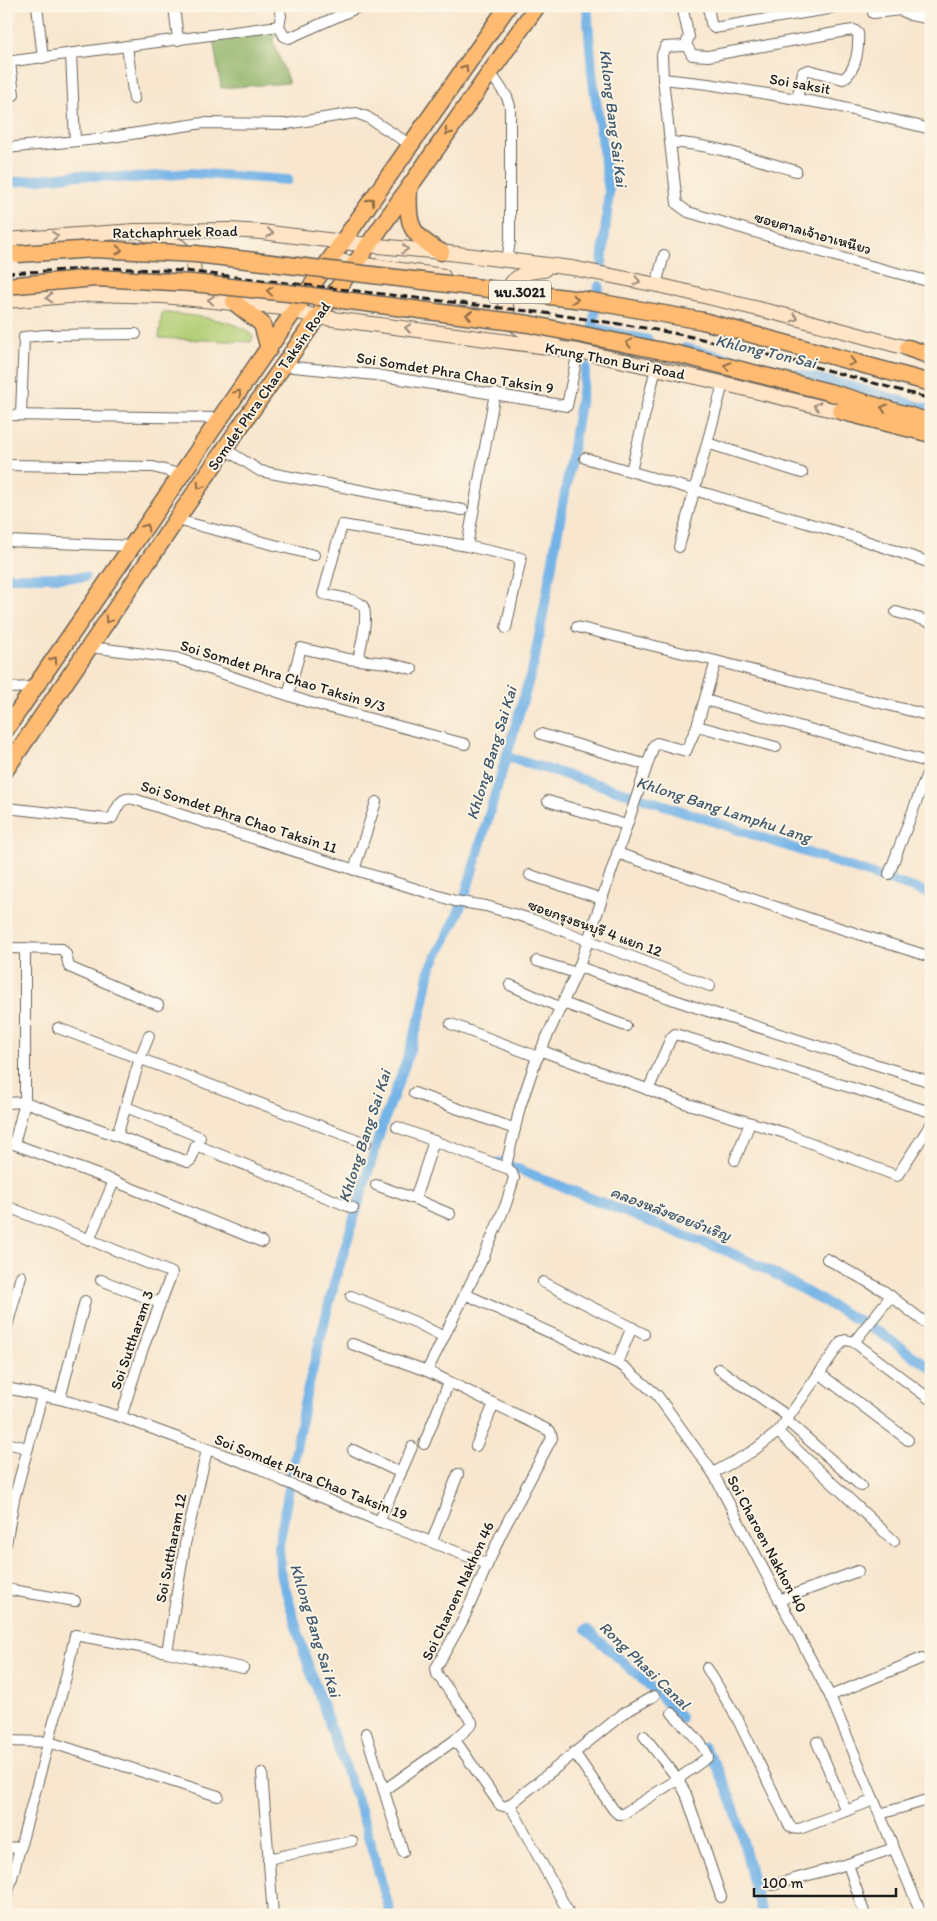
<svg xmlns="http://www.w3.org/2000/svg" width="937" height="1921" font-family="Itim,'Playpen Sans Thai',sans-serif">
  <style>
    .green { fill: #b1cd73; stroke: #667448 }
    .forest { fill: #8cb065; stroke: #546640 }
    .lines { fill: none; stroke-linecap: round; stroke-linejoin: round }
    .canal { stroke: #73b3e7; stroke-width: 10 }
    .street-casing { stroke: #69635a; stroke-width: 12 }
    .secondary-casing { stroke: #69635a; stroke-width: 16 }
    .primary-casing { stroke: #69635a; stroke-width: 19 }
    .street { stroke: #fff; stroke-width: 10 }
    .secondary { stroke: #ffe4c6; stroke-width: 14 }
    .primary { stroke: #ffbb71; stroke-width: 16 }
    .rail { stroke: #1c1c1c; stroke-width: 3; stroke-dasharray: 8 4; stroke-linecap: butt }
    .primary-bridge-casing { stroke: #69635a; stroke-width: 19; stroke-linecap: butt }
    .primary-bridge { stroke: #ffbb71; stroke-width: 16 }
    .oneway { stroke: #8e6c46 }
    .oneway2 { stroke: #998a7a }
    .labels { text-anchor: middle; stroke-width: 4; stroke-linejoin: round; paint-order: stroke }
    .shield { fill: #fcf5e5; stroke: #5f5d58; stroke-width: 1 }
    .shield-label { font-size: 14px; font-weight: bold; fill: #1c1c1c }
    .street-label { font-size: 15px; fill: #1c1c1c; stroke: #fcf5e5 }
    .water-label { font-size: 16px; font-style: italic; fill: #3f586d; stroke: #fcf5e5 }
  </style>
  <rect width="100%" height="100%" fill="#fcf5e5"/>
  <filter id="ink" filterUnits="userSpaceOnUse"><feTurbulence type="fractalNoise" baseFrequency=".02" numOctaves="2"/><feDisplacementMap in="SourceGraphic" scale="10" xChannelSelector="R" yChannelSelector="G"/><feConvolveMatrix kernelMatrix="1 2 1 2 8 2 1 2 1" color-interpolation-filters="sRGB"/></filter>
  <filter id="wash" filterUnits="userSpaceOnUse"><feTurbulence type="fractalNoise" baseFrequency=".0096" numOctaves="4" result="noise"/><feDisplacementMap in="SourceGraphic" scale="20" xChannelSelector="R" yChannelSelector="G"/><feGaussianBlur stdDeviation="1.12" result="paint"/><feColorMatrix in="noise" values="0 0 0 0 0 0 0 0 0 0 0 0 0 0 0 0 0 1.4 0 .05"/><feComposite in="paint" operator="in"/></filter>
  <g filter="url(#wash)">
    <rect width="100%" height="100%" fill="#f8e6ce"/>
    <path class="green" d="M162 312C182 315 244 319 253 337L251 342 159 338Z"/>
    <path class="forest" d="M277 30 273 41 289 83 221 88 213 39Z"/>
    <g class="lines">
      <g class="canal">
        <path d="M587 6 592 73 609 191 602 264"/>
        <path d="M6 183 77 175 133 178 190 173 288 180"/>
        <path d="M593 328 648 340"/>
        <path d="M592 333 599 286"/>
        <path d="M685 348 854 387 931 410"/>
        <path d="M6 577H85"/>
        <path d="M507 757 643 798 931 894"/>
        <path d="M500 1162 688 1237 729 1252 773 1273 880 1333 931 1368"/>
        <path d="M586 1629 652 1688 681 1718"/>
        <path d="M704 1747C741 1796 743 1859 763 1915"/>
        <path d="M391 1915 363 1818 305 1656 280 1571 279 1545 304 1404 334 1284 382 1126 406 1062 422 1011 430 969 454 923 465 896 534 663 567 482 586 367"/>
      </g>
    </g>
  </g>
  <g filter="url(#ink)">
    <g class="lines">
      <g class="street-casing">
        <g id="street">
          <path d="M37 6 43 58"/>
          <path d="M174 6 178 40"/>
          <path d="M682 6 689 37 686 44 683 46 665 47 662 55 663 79 677 204 688 212 852 261 931 282"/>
          <path d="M708 6 711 23 714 28 828 9 836 6"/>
          <path d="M901 10 910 15 931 19"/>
          <path d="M873 13 901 10 920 6"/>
          <path d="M279 26 281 16 279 6"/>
          <path d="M686 44 692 55 708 56 846 31 854 30 858 33C859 48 857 70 843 79L809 70 803 72 797 99"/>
          <path d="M127 46 134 99"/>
          <path d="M71 54 75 141"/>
          <path d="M6 62 279 26 284 36 289 38 361 6"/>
          <path d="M10 62 14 95"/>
          <path d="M490 72 507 97 510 106V241L507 260"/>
          <path d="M663 79 708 84 832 105 931 129"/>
          <path d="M105 138 203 123 286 124 356 113 367 117 411 145"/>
          <path d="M671 142C714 145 755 159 796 171"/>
          <path d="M6 148 98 139"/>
          <path d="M656 285 664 255"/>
          <path d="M283 366 376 375 567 406 578 351"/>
          <path d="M21 414 24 337 46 335 136 334"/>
          <path d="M6 415 221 418"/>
          <path d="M707 443 802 473"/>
          <path d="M225 449 260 471 463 510"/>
          <path d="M585 458 848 535 931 563"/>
          <path d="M6 465 153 467 183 475"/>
          <path d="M631 471 656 368"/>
          <path d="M177 520 314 555"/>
          <path d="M6 541 133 546"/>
          <path d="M467 546 495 393"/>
          <path d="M679 547 723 384"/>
          <path d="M896 612 931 622"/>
          <path d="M577 627 716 661 931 716"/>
          <path d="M90 647 176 658 308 702 465 744"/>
          <path d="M358 660C360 649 370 613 362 605 356 599 332 596 323 594L342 525 467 546 521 558 506 628"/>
          <path d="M6 688 35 687"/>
          <path d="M288 695 301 648 348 659 388 663 412 669"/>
          <path d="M705 700 931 763"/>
          <path d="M697 726 776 747"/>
          <path d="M541 734 647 765"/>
          <path d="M548 801 626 825"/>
          <path d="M6 808 107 819 112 818C118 807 120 796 134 799L230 831 455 901 486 906 534 920 710 986"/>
          <path d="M617 853 814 920 931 957"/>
          <path d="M354 870 376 802"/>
          <path d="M889 874 931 763"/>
          <path d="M530 875 602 899"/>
          <path d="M6 948 62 949 66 954 69 967 158 1005"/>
          <path d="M25 948V1102L14 1144 114 1181 262 1242"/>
          <path d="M537 961 576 973"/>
          <path d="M579 967 698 1008 931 1082"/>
          <path d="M510 985 561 1008"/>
          <path d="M563 1003 626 1026"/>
          <path d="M451 1024 538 1057"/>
          <path d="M58 1028 366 1143"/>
          <path d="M542 1051 688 1104 785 1133 897 1176 931 1124"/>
          <path d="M648 1090 671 1038 675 1034 931 1112"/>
          <path d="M414 1093 515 1129"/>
          <path d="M6 1103 25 1102 188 1162 191 1160 196 1145 353 1208"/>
          <path d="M126 1107 200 1137"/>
          <path d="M397 1127 506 1168"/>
          <path d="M117 1136 140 1058 149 1036"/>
          <path d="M434 1141 415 1199 450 1214"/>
          <path d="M735 1160 750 1123"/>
          <path d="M376 1185 415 1199"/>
          <path d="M6 1206 172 1273 143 1348 121 1417"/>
          <path d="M89 1240 114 1181"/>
          <path d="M827 1259 884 1291 931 1327"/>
          <path d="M101 1280 160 1303"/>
          <path d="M543 1282 644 1334"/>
          <path d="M465 1294 617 1363 624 1367 657 1395 713 1473 830 1696 922 1915"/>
          <path d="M351 1296 415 1322 444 1337"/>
          <path d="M6 1330 21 1276"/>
          <path d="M854 1342 931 1400"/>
          <path d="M352 1344 427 1371 550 1431 552 1438 501 1534 463 1620 436 1668 437 1674 472 1722V1724L455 1740 384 1790"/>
          <path d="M617 1363 632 1327"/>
          <path d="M719 1369 789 1417"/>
          <path d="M427 1371 484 1256 506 1204 514 1178 512 1173 506 1166 520 1107 535 1063 579 967 654 745 657 743 686 751 697 726 716 661"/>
          <path d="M819 1373 908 1440"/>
          <path d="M6 1388 60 1399 121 1417 259 1468 283 1481 383 1523 487 1564"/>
          <path d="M60 1399 85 1301"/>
          <path d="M786 1420 861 1486"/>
          <path d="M778 1432 894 1541"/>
          <path d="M6 1443 28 1448"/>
          <path d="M424 1444 449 1382"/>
          <path d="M476 1446 494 1404"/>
          <path d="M353 1450 401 1473"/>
          <path d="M713 1473 753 1451 778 1432 842 1341 846 1340 854 1342 891 1296"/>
          <path d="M379 1522 412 1447"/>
          <path d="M432 1541 458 1474"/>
          <path d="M6 1544 14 1499 42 1396"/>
          <path d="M6 1589 75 1601"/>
          <path d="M779 1600 858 1571"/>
          <path d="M167 1652 185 1544 207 1450"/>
          <path d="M707 1668 737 1718 789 1825C793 1829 796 1830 802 1828L874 1800"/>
          <path d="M830 1696 922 1658"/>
          <path d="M366 1733 403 1852"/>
          <path d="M644 1736 678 1779 686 1794 721 1897"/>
          <path d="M455 1740 500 1805 507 1807 624 1713 654 1696"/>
          <path d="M6 1741 49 1742 218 1796"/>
          <path d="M817 1742 846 1811"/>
          <path d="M574 1752 613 1809 618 1814H623L678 1779 708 1757C705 1744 682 1724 672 1713"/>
          <path d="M262 1773 273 1915"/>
          <path d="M510 1805 570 1915"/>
          <path d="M880 1814 931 1799"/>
          <path d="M6 1848 21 1847"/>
          <path d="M268 1859 352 1841"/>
          <path d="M848 1864 865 1915"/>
          <path d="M773 1885 848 1864 894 1848"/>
          <path d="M6 1900 66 1677 75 1635 167 1652 243 1668"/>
        </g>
      </g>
      <g class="secondary-casing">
        <g id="secondary">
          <path d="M146 234 179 246 193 260 194 277 184 290"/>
          <path d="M6 240 135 231 230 230 262 232 368 245 441 252 572 268 662 286 792 317 918 351"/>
          <path d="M330 260 443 276"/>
          <path d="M544 270C522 271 505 280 506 304 506 311 508 317 512 322 523 333 541 338 554 343"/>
          <path d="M6 301 94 294 163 296 283 308 318 317 578 351 705 379 849 414"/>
        </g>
      </g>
      <g class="primary-casing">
        <g id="primary">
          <path d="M409 188C407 223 409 235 441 252"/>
          <path d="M234 302 262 324 269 349"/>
          <path d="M703 321 931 383"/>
          <path d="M908 348 931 356"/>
          <path d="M677 354 829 392 931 422"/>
          <path d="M840 411 931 434"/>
          <path d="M6 729 294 311 508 6"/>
          <path d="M6 769 235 434 537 6"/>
        </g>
      </g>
      <use href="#street" class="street"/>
      <use href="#secondary" class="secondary"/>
      <use href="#primary" class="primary"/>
      <path class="rail" d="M6 273 108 268 185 271 545 313C599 321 653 328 706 340 782 357 856 378 931 399"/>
      <g class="primary-bridge-casing">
        <g id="primary-bridge">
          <path d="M18 254 94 249 196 254 591 301 703 321"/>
          <path d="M6 286 95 278 192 283 288 293 529 324 677 354"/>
        </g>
      </g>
      <use href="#primary-bridge" class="primary-bridge"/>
    </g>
    <defs><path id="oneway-chevron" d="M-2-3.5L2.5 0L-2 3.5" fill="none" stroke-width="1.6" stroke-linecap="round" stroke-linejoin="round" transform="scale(1.25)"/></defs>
    <g class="oneway">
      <use href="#oneway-chevron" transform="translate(465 68) rotate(-55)"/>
      <use href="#oneway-chevron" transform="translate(448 132) rotate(125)"/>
      <use href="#oneway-chevron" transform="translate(371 201) rotate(-55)"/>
      <use href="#oneway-chevron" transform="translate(119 250) rotate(3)"/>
      <use href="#oneway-chevron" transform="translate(270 291) rotate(-174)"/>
      <use href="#oneway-chevron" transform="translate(575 299) rotate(7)"/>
      <use href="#oneway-chevron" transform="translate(469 315) rotate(-172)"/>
      <use href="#oneway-chevron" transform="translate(629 343) rotate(-169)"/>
      <use href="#oneway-chevron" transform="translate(852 362) rotate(15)"/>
      <use href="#oneway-chevron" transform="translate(727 366) rotate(-166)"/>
      <use href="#oneway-chevron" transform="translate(238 393) rotate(-56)"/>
      <use href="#oneway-chevron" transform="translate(884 408) rotate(-163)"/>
      <use href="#oneway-chevron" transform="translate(200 486) rotate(124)"/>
      <use href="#oneway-chevron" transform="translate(146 527) rotate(-55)"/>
      <use href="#oneway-chevron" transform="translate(108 620) rotate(124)"/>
      <use href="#oneway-chevron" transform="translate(54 660) rotate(-55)"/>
    </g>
    <g class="oneway2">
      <use href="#oneway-chevron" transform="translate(270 233) rotate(6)"/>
      <use href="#oneway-chevron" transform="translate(55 236) rotate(-4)"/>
      <use href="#oneway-chevron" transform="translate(405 249) rotate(5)"/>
      <use href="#oneway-chevron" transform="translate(637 281) rotate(12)"/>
      <use href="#oneway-chevron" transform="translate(49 298) rotate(176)"/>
      <use href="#oneway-chevron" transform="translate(211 300) rotate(-175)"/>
      <use href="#oneway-chevron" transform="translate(795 318) rotate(14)"/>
      <use href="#oneway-chevron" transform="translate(408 328) rotate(-172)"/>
      <use href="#oneway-chevron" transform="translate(817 406) rotate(-167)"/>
    </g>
  </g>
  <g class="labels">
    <rect class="shield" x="489" y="280.5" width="62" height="23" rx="4"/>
    <g class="shield-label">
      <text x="520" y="297">นบ.3021</text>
    </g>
    <g class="street-label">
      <text transform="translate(800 84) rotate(10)" y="5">Soi saksit</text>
      <text transform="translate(175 232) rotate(-1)" y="5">Ratchaphruek Road</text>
      <text transform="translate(813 233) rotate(16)" y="5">ซอยศาลเจ้าอาเหนียว</text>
      <text transform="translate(615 361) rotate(11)" y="5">Krung Thon Buri Road</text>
      <text transform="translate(455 373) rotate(9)" y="5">Soi Somdet Phra Chao Taksin 9</text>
      <text transform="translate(269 386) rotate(-55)" y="5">Somdet Phra Chao Taksin Road</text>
      <text transform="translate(283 676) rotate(17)" y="5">Soi Somdet Phra Chao Taksin 9/3</text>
      <text transform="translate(239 817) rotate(18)" y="5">Soi Somdet Phra Chao Taksin 11</text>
      <text transform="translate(595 928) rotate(20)" y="5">ซอยกรุงธนบุรี 4 แยก 12</text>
      <text transform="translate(132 1340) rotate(-71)" y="5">Soi Suttharam 3</text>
      <text transform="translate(311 1477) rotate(22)" y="5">Soi Somdet Phra Chao Taksin 19</text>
      <text transform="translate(767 1544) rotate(62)" y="5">Soi Charoen Nakhon 40</text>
      <text transform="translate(171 1548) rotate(-79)" y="5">Soi Suttharam 12</text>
      <text transform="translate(458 1591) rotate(-65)" y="5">Soi Charoen Nakhon 46</text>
    </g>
    <g class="water-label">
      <text transform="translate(614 118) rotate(83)" y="6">Khlong Bang Sai Kai</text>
      <text transform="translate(766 351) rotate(13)" y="6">Khlong Ton Sai</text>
      <text transform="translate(491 753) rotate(-73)" y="6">Khlong Bang Sai Kai</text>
      <text transform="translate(724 809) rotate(18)" y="6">Khlong Bang Lamphu Lang</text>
      <text transform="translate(364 1136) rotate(-72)" y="6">Khlong Bang Sai Kai</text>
      <text transform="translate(671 1213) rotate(21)" y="6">คลองหลังซอยจำเริญ</text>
      <text transform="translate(316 1630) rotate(73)" y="6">Khlong Bang Sai Kai</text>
      <text transform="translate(645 1665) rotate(44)" y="6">Rong Phasi Canal</text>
    </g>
  </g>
  <rect width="937" height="1921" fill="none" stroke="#fcf5e5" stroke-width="25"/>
  <path d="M754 1888v8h142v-8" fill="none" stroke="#1c1c1c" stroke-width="2.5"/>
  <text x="762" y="1888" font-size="15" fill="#1c1c1c" stroke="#fcf5e5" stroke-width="4" paint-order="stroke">100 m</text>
</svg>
